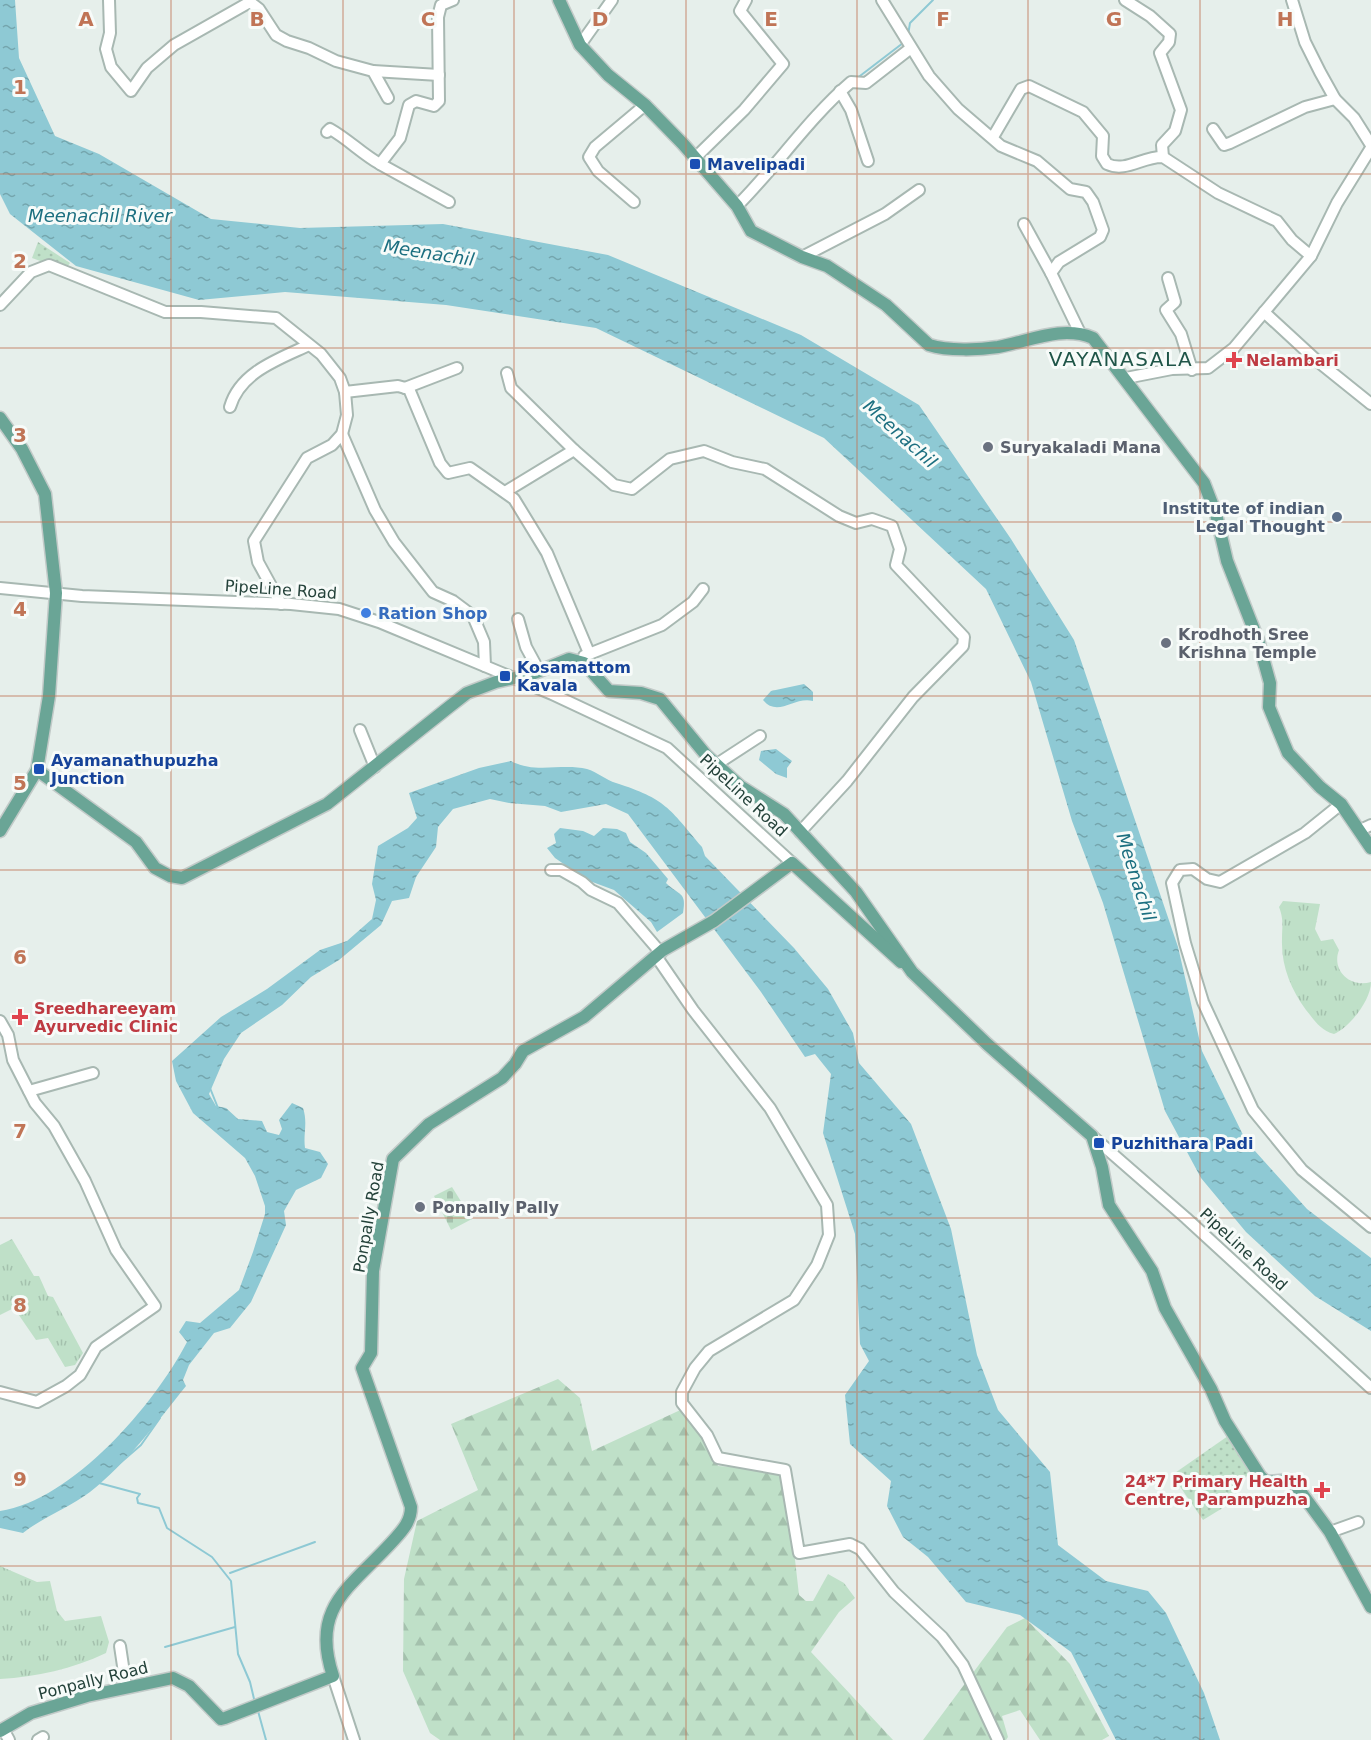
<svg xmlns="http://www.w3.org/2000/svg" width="1371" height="1740" font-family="'DejaVu Sans',sans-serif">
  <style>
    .grass { fill: url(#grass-tufts) }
    .forest { fill: url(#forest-firs) }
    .cemetery { fill: url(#cemetery-stones) }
    .park { fill: url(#park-dots) }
    .water { fill: url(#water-ripples) }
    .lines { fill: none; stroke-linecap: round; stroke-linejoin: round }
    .stream { stroke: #8ec9d4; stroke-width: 2 }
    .minor-casing { stroke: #a8b8b2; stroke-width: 14 }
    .major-casing { stroke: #c2cac8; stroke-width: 15 }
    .minor { stroke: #fff; stroke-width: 10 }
    .major { stroke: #6aa596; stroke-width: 12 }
    .grid { fill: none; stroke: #c07456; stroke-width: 1.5; stroke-opacity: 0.55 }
    .transit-dot { fill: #1a4fb4; stroke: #f7fbf9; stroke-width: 2 }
    .health-dot { fill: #e0444e; stroke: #f7fbf9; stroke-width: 2 }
    .worship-dot { fill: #6b7280; stroke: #f7fbf9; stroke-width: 2 }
    .service-dot { fill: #5c6f8a; stroke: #f7fbf9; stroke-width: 2 }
    .shop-dot { fill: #3f7fe0; stroke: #f7fbf9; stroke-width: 2 }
    .labels { text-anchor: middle; stroke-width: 6; stroke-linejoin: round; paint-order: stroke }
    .transit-label { font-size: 16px; font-weight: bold; fill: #164399; stroke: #f7fbf9; text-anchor: start }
    .health-label { font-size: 16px; font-weight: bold; fill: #be3a42; stroke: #f7fbf9; text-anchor: start }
    .worship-label { font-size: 16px; font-weight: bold; fill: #5b616d; stroke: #f7fbf9; text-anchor: start }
    .service-label { font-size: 16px; font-weight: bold; fill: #4e5e75; stroke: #f7fbf9; text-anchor: end }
    .street-label { font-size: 16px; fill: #24423a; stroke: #f7fbf9 }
    .shop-label { font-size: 16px; font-weight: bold; fill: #366cbe; stroke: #f7fbf9; text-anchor: start }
    .water-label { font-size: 18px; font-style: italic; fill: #1c6f80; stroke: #f7fbf9 }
    .quarter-label { font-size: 20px; letter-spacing: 1.5px; fill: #1f5548; stroke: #f7fbf9 }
    .grid-label { font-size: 20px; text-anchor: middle; font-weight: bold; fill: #c07456; stroke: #f7fbf9; stroke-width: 6; stroke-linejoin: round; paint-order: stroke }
  </style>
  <defs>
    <pattern id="grass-tufts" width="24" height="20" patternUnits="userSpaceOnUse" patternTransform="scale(1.5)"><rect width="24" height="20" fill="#bfe0c8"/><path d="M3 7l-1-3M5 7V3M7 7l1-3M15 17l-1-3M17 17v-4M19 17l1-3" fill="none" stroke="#a4c1ad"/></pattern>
    <pattern id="forest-firs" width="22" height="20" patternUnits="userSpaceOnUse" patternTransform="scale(1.5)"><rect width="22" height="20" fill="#bfe0c8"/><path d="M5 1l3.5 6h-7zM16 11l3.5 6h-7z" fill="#a4c1ad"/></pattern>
    <pattern id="cemetery-stones" width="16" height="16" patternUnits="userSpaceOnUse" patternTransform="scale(1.5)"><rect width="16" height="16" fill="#bfe0c8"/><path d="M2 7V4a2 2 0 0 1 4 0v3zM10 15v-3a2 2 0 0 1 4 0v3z" fill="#a4c1ad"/></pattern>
    <pattern id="park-dots" width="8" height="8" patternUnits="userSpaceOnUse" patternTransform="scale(1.5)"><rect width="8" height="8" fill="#bfe0c8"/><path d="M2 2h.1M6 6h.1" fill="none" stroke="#a4c1ad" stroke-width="1.8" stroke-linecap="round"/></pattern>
    <pattern id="water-ripples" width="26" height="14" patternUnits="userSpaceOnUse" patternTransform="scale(1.5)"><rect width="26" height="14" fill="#8ec9d4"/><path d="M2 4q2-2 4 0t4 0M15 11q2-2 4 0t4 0" fill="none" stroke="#74a5ad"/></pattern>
  </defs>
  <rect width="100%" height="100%" fill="#e6efeb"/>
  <g class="grass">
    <path d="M1283 901 1320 904 1315 929 1321 941 1333 939 1339 950C1331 971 1351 988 1371 982 1371 1000 1350 1027 1334 1034 1320 1030 1315 1021 1306 1010 1291 989 1281 966 1282 939 1282 926 1284 920 1279 907Z"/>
    <path d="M12 1239 34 1276H39L48 1296 53 1297 83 1353 75 1365 65 1367 48 1338 36 1340 14 1308 0 1315V1245Z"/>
    <path d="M0 1566 37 1582 50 1581 57 1611 65 1621 101 1616 109 1642 106 1653C72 1669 37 1677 0 1679Z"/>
  </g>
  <g class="forest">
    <path d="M558 1379 580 1398 592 1451 689 1406 718 1466 785 1471 799 1595 806 1601H813L828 1574 844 1583 855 1598 839 1612 811 1652 893 1740H440L430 1733 403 1671 404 1579 417 1521 478 1490 451 1424Z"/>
    <path d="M1025 1618 1070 1664 1109 1736 1102 1740H1040L1020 1710 1002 1716 1008 1737 1006 1740H923L1007 1627Z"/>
  </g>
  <path class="cemetery" d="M452 1187 472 1219 451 1230 434 1196Z"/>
  <g class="park">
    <path d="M38 242 70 263 65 270 32 258Z"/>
    <path d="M1228 1436 1250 1472 1221 1509 1203 1520 1172 1475Z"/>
  </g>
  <g class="water">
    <path d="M0 0H15L19 58 55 136 99 154 211 219 300 228 443 224 608 255 801 335 919 405 1011 539 1074 640 1178 947 1202 1051 1246 1141 1307 1209 1371 1258V1331L1315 1296 1246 1232 1201 1178 1165 1111 1103 903 1072 821 1031 682 986 589 824 438 596 328 446 305 285 292 199 300 76 266 10 214 0 194Z"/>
    <path d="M804 684 813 692V701C794 696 778 718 763 700L771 691Z"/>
    <path d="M776 749 792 761 787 768V778L776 774 759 760 761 751Z"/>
    <path d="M511 761C534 774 562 763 587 769 597 772 606 780 616 783 666 799 669 808 702 847L705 856 794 948 828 989 853 1033 859 1063 911 1124 951 1229 977 1355 998 1410 1050 1472 1058 1545 1106 1581 1148 1591 1166 1613 1204 1693 1220 1740H1116L1071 1652 1020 1615 966 1602 928 1557 903 1537 887 1506 891 1481 850 1444 845 1395 869 1361 860 1344 855 1234 823 1133 831 1074 815 1054 805 1057 761 992 628 814 606 804 561 812 545 806 509 803 490 799 453 809 438 827 436 847 416 877 409 898 392 901 381 925 339 960 311 977 282 1005 241 1033 224 1059 209 1094 216 1106 226 1108 238 1119 262 1121 267 1132 279 1135 282 1129 279 1120 292 1103 303 1108C308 1123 303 1134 305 1148L320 1152 328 1164 321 1178 296 1190 284 1211 286 1225 251 1302 230 1328 214 1333 189 1365 183 1380 186 1386C157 1422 127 1463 90 1492 69 1508 43 1517 23 1533L0 1528V1511C73 1500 154 1405 187 1342L179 1332 186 1321 200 1323 239 1290 253 1252 265 1214V1206L255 1176 245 1158 193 1113 176 1081 172 1061 221 1017 267 989 320 950 347 941 372 919 376 900 372 884 378 846 408 828 417 818 409 793 479 768Z"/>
    <path d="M560 828 583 831 594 836 603 828 617 829 626 833 630 842 646 853 668 879 666 883C679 896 687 891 683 913L657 932 651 922 614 890 587 880 555 858 547 848 556 843 554 834Z"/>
  </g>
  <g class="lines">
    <g class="stream">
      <path d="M908 35 910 23 933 0"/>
      <path d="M856 79 903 43"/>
      <path d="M210 1088 218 1108"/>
      <path d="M112 1470 141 1445 160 1418"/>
      <path d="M99 1483 140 1494 137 1498 138 1503 159 1508 167 1528 212 1557 231 1581 238 1654 250 1682 255 1703"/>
      <path d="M230 1573 315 1542"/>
      <path d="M165 1647 235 1627"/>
      <path d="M258 1711 266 1740"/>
    </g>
    <g class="minor-casing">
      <g id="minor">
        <path d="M109 0 110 33 106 49 111 67 131 91 147 68 174 45 250 2 259 9 276 35 287 41 309 48 336 61 373 71 388 98"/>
        <path d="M882 0 929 76 958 109 1001 146 1037 161 1070 189 1086 192 1093 202 1103 230 1100 237 1059 262 1051 273 1080 333"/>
        <path d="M1125 0 1150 16 1170 34 1169 42 1160 53 1181 110 1175 131 1162 145 1163 157"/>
        <path d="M1292 0 1305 42 1320 72 1335 99 1354 118 1371 145"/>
        <path d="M580 45 612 0"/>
        <path d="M373 71 439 75"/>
        <path d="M840 91 851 110 868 161"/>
        <path d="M1213 129 1224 145 1230 143 1305 107 1335 99"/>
        <path d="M327 132 330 129C348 139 362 154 380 164"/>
        <path d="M993 137 1021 89 1029 86 1083 112 1103 136 1102 156 1107 164C1126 173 1143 156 1163 157L1218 193 1277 221 1292 240 1311 256"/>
        <path d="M695 158 744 110 783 64 740 11 746 0"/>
        <path d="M449 202 380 164 400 138 409 105 416 101 434 106 439 101 438 17 441 5 453 0"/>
        <path d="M634 202 598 171 589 157 595 147 645 105"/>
        <path d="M737 206C777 166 808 119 851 82L866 83 911 48"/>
        <path d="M1024 224 1051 273"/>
        <path d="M802 257 885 214 919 190"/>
        <path d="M1168 278 1175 302 1166 310 1181 334 1192 370"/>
        <path d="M0 305 31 272 49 265 165 312H201L276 318 321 354 340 378 345 392 398 386 409 389 440 463 448 473 470 468 514 499 547 553 589 653"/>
        <path d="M1264 312 1315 359 1371 404"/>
        <path d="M507 373 511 388 574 450"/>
        <path d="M1126 378 1172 369 1208 368 1234 348 1311 256 1337 203 1371 148"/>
        <path d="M405 388 457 368"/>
        <path d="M230 407C240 372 279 359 309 345"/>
        <path d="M342 434 375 510 394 542 433 592 453 601 473 616 484 642 485 666"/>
        <path d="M505 492 574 450 614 485 632 489 670 459 704 451 732 462 765 469 839 516 856 523 872 519 892 526 900 549 896 565 964 637 963 646 913 697 847 781 800 832"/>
        <path d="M0 588 82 596 291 604 339 609 379 622 552 694 667 748 792 863"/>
        <path d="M281 604 258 562 254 541 307 458 332 445 342 434 347 415 345 392"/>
        <path d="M518 619 526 647 539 671"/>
        <path d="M584 656 662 625 693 602 703 589"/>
        <path d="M360 730 375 767"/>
        <path d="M717 764 760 736"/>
        <path d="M1341 804 1305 833 1220 882 1207 879 1193 869 1180 870 1172 883 1185 943 1203 1002 1253 1110 1302 1170 1371 1227"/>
        <path d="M1360 830 1371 825"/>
        <path d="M551 870H561L582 882 591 890 618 903 661 953"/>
        <path d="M656 956 693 1010 770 1108 827 1205 829 1235 817 1265 794 1300 709 1351 695 1368 682 1392V1403L707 1435 718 1458 785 1470 799 1553 850 1544 860 1549 894 1592 942 1637 963 1665 998 1740"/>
        <path d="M0 1021 8 1035 13 1060 35 1103 54 1126 85 1181 116 1250 155 1306 96 1347 80 1375 66 1386 37 1402 0 1392"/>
        <path d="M29 1091 93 1073"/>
        <path d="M1092 1136 1186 1218 1371 1388"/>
        <path d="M1330 1532 1358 1522"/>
        <path d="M120 1646 126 1686"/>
        <path d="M333 1676 354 1740"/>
        <path d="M3 1729 9 1740"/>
        <path d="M38 1740 43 1737"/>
      </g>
    </g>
    <g class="major-casing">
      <g id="major">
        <path d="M559 0 580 45 608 75 645 105 683 144 737 206 751 231 802 257 827 266 886 305 929 345C948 351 979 350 998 347 1030 341 1062 325 1093 338L1204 483 1216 514 1227 561 1258 640 1270 683 1269 707 1288 753 1320 787 1341 804 1371 848"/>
        <path d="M0 418 22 449 45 494 56 593 49 696 37 770 0 831"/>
        <path d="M37 770 136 842 155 868 170 876 182 878 327 804 449 707 467 693 496 682 532 674 569 659 584 663 609 691 641 693 660 699 706 755 740 786 784 814 856 892 912 972 987 1044 1092 1136 1102 1167 1109 1205 1152 1271 1165 1308 1211 1389 1225 1421 1260 1476 1266 1482 1292 1480 1330 1532 1371 1607"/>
        <path d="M0 1731 31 1713 87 1696 173 1678 189 1686 221 1719 225 1718 333 1676C310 1607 350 1588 392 1542 402 1531 411 1522 411 1507L362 1368 371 1353 373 1271 393 1159 429 1124 502 1078 515 1064 523 1051 584 1017 663 950 714 921 792 863 901 962"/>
      </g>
    </g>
    <use href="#minor" class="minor"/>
    <use href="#major" class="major"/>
  </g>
  <path class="grid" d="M171 0V1740M343 0V1740M514 0V1740M686 0V1740M857 0V1740M1028 0V1740M1200 0V1740M0 174H1371M0 348H1371M0 522H1371M0 696H1371M0 870H1371M0 1044H1371M0 1218H1371M0 1392H1371M0 1566H1371"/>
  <g class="transit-dot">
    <rect x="689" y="158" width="12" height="12" rx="3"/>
    <rect x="499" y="670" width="12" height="12" rx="3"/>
    <rect x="33" y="763" width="12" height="12" rx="3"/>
    <rect x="1093" y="1137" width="12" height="12" rx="3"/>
  </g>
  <g class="health-dot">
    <path d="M1231 351h6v6h6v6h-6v6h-6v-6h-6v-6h6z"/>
    <path d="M17 1008h6v6h6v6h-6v6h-6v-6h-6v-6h6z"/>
    <path d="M1319 1481h6v6h6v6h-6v6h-6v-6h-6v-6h6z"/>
  </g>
  <g class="worship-dot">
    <circle cx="988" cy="447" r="6"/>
    <circle cx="1166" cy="643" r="6"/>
    <circle cx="420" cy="1207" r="6"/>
  </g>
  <circle class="service-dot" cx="1337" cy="517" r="6"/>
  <circle class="shop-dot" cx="366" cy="613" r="6"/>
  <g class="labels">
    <g class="transit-label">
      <text x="707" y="170">Mavelipadi</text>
      <text x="517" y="673">Kosamattom<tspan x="517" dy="18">Kavala</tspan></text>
      <text x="51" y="766">Ayamanathupuzha<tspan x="51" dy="18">Junction</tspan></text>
      <text x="1111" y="1149">Puzhithara Padi</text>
    </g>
    <g class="health-label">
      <text x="1246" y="366">Nelambari</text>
      <text x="34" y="1014">Sreedhareeyam<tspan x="34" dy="18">Ayurvedic Clinic</tspan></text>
      <text x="1308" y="1487" text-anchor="end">24*7 Primary Health<tspan x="1308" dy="18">Centre, Parampuzha</tspan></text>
    </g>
    <g class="worship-label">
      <text x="1000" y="453">Suryakaladi Mana</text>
      <text x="1178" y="640">Krodhoth Sree<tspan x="1178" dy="18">Krishna Temple</tspan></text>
      <text x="432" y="1213">Ponpally Pally</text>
    </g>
    <g class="service-label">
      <text x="1325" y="514">Institute of indian<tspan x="1325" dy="18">Legal Thought</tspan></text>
    </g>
    <g class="street-label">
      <text transform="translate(281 589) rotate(4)" y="6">PipeLine Road</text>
      <text transform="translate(744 795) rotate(43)" y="6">PipeLine Road</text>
      <text transform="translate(368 1217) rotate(-80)" y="6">Ponpally Road</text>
      <text transform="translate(1244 1249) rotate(43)" y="6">PipeLine Road</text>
      <text transform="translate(93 1680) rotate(-14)" y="6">Ponpally Road</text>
    </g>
    <g class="shop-label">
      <text x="378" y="619">Ration Shop</text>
    </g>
    <g class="water-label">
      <text x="100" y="222">Meenachil River</text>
      <text transform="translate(429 253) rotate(9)" y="6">Meenachil</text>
      <text transform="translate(900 434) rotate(42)" y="6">Meenachil</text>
      <text transform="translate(1136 877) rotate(72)" y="6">Meenachil</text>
    </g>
    <g class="quarter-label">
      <text x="1121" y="366">VAYANASALA</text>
    </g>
  </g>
  <g class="grid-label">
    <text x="86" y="26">A</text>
    <text x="257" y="26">B</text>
    <text x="428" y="26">C</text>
    <text x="600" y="26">D</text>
    <text x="771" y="26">E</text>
    <text x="943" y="26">F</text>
    <text x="1114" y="26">G</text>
    <text x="1285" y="26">H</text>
    <text x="20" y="94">1</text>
    <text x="20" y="268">2</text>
    <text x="20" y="442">3</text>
    <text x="20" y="616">4</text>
    <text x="20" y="790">5</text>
    <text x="20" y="964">6</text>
    <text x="20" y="1138">7</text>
    <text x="20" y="1312">8</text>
    <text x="20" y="1486">9</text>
  </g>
</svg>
